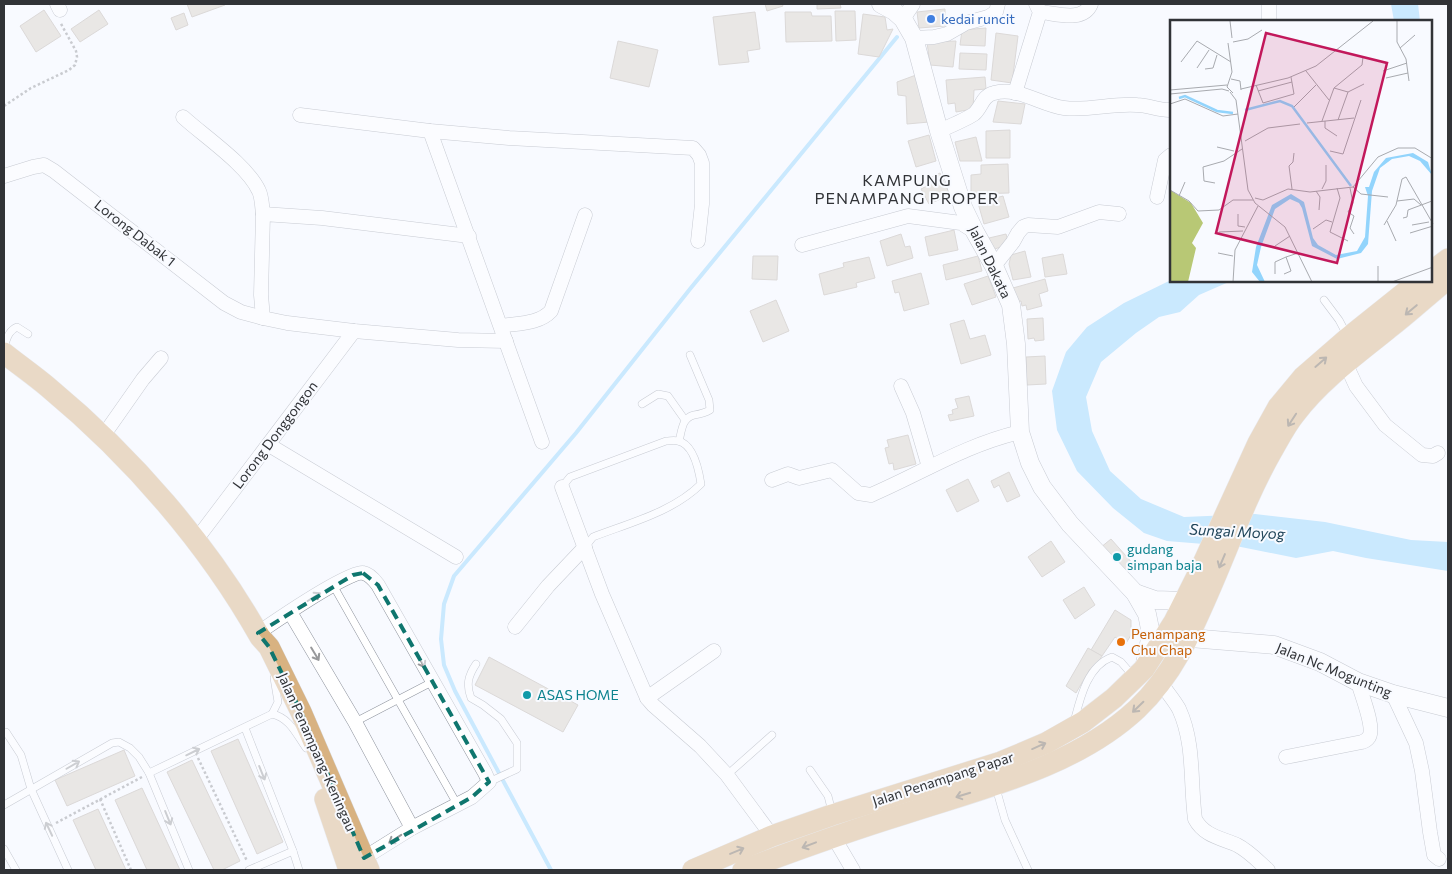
<svg xmlns="http://www.w3.org/2000/svg" width="1452" height="874" font-family="Commissioner,sans-serif">
  <style>
    .water { fill: #92d4fc }
    .lines { fill: none; stroke-linecap: round; stroke-linejoin: round }
    .stream { stroke: #92d4fc; stroke-width: 4 }
    .building { fill: #d7d0c6; stroke: #b9b1a8 }
    .service-casing { stroke: #8f949e; stroke-width: 8 }
    .minor-casing { stroke: #8f949e; stroke-width: 15 }
    .tertiary-casing { stroke: #8f949e; stroke-width: 19 }
    .primary-casing { stroke: #d6d6d7; stroke-width: 22 }
    .path { stroke: #919397; stroke-width: 2.5; stroke-dasharray: 2.5 2.5; stroke-linecap: butt }
    .service { stroke: #fff; stroke-width: 7 }
    .minor { stroke: #fff; stroke-width: 14 }
    .tertiary { stroke: #fff; stroke-width: 18 }
    .primary { stroke: #d8b281; stroke-width: 21 }
    .oneway { stroke: #746655 }
    .oneway2 { stroke: #98999b }
    .marked { fill: none; stroke: #0f766e; stroke-width: 4; stroke-dasharray: 10 6; stroke-linejoin: round }
    .shop-dot { fill: #3f7fe0; stroke: #f8faff; stroke-width: 2 }
    .culture-dot { fill: #0f9aa8; stroke: #f8faff; stroke-width: 2 }
    .food-dot { fill: #e8710a; stroke: #f8faff; stroke-width: 2 }
    .labels { text-anchor: middle; stroke-width: 4; stroke-linejoin: round; paint-order: stroke }
    .shop-label { font-size: 14px; fill: #366cbe; stroke: #f8faff; text-anchor: start }
    .street-label { font-size: 14px; fill: #313337; stroke: #f8faff }
    .culture-label { font-size: 14px; fill: #0d838f; stroke: #f8faff; text-anchor: start }
    .food-label { font-size: 14px; fill: #c56008; stroke: #f8faff; text-anchor: start }
    .water-label { font-size: 15px; font-style: italic; fill: #20455a; stroke: #f8faff }
    .quarter-label { font-size: 16px; letter-spacing: 1px; fill: #313337; stroke: #f8faff }
    .inset-river { fill: none; stroke: #92d4fc; stroke-width: 2.5 }
    .inset-road { fill: none; stroke: #a8aaaf; stroke-width: 1 }
    .view { fill: #c2185b; fill-opacity: 0.15; stroke: #c2185b; stroke-width: 2.5 }
    .inset-edge { fill: none; stroke: #313337; stroke-width: 2.5 }
  </style>
  <rect width="100%" height="100%" fill="#f8faff"/>
  <g class="water">
    <path d="M1391 4H1418L1420 21H1394Z"/>
    <path d="M1171 280V281H1231L1199 295 1180 312 1159 317 1136 333 1101 362 1086 397 1092 431 1110 471 1141 499 1184 517 1255 514 1325 522 1411 540 1448 542V571L1366 558 1333 551 1296 558 1241 547 1167 541 1144 533 1113 508 1077 471 1057 430 1052 391 1066 352 1087 327 1124 303Z"/>
  </g>
  <g class="lines">
    <path class="stream" d="M551 870 455 691 444 665 441 639 444 604 454 576 576 433 690 289 897 37"/>
  </g>
  <g class="building">
    <path d="M187 4H224L225 5 192 17Z"/>
    <path d="M765 4H782L783 6 767 11Z"/>
    <path d="M817 4H840L841 8 817 9Z"/>
    <path d="M945 9V26L919 28 917 12Z"/>
    <path d="M44 10 61 36 36 52 20 26Z"/>
    <path d="M99 10 108 24 80 42 71 29Z"/>
    <path d="M835 11H855L856 40 836 41Z"/>
    <path d="M755 12 760 49 747 51 749 62 719 65 713 17Z"/>
    <path d="M785 12H811L812 16H831L832 41 786 42Z"/>
    <path d="M184 13 188 25 176 30 171 18Z"/>
    <path d="M863 14 885 17 887 30 893 29 879 57 858 54Z"/>
    <path d="M986 28 985 46 960 45 962 30Z"/>
    <path d="M996 33 1018 36 1012 83 991 80Z"/>
    <path d="M618 41 658 50 649 87 610 78Z"/>
    <path d="M956 41 953 67 930 65 927 42Z"/>
    <path d="M960 53 987 54 986 70 959 69Z"/>
    <path d="M916 75 929 122 907 124 906 96 898 95 897 82Z"/>
    <path d="M985 77 986 89 974 90 973 109 956 112 955 103 948 104 946 80Z"/>
    <path d="M998 101 1025 104 1021 124 993 122Z"/>
    <path d="M1010 130V158H986V131Z"/>
    <path d="M929 135 936 161 916 167 908 141Z"/>
    <path d="M976 137 982 161H960L955 142Z"/>
    <path d="M1008 164 1009 193 971 194V175L981 174V165Z"/>
    <path d="M940 173 950 195 929 204 921 189 929 185 928 179Z"/>
    <path d="M1003 196 1009 217 984 224 978 203Z"/>
    <path d="M954 230 958 250 929 256 925 237Z"/>
    <path d="M901 234 905 247 910 246 913 258 887 266 880 241Z"/>
    <path d="M1006 234 1009 244 992 250 989 238Z"/>
    <path d="M1025 251 1031 277 1013 280 1009 264 1011 255Z"/>
    <path d="M1063 254 1067 274 1045 277 1042 258Z"/>
    <path d="M753 256H778L777 280 752 279Z"/>
    <path d="M978 256 982 271 946 280 943 265Z"/>
    <path d="M869 257 875 278 856 283 857 287 824 295 819 274 844 267 843 263Z"/>
    <path d="M921 273 929 304 904 311 899 292 895 293 892 281Z"/>
    <path d="M988 276 996 297 972 305 964 284Z"/>
    <path d="M1045 279 1048 291 1039 294 1042 306 1027 310 1026 305 1022 306 1021 301 1017 302 1013 288Z"/>
    <path d="M776 300 789 331 763 342 750 311Z"/>
    <path d="M1043 318 1044 340 1035 341 1034 338 1028 339 1027 319Z"/>
    <path d="M964 320 970 339 985 335 991 355 961 364 950 324Z"/>
    <path d="M1045 356 1046 384 1027 385 1026 357Z"/>
    <path d="M969 396 974 416 950 421 948 415 953 414 952 410 958 408 955 399Z"/>
    <path d="M908 435 916 464 894 470 893 463 889 464 885 448 889 447 887 440Z"/>
    <path d="M1009 472 1020 496 1007 502 999 485 994 488 991 481Z"/>
    <path d="M968 479 979 501 957 512 946 490Z"/>
    <path d="M1111 539 1134 565 1123 575 1100 548Z"/>
    <path d="M1051 541 1065 562 1042 577 1028 557Z"/>
    <path d="M1084 587 1095 605 1075 619 1063 600Z"/>
    <path d="M1115 610 1131 620V635L1125 645 1115 637 1102 656 1091 650Z"/>
    <path d="M1088 648 1102 656 1093 671 1090 669 1076 693 1066 686Z"/>
    <path d="M489 657 578 705 563 732 475 685Z"/>
    <path d="M238 739 283 842 257 854 211 751Z"/>
    <path d="M124 750 135 776 67 806 55 780Z"/>
    <path d="M192 760 240 861 222 870H214L167 772Z"/>
    <path d="M142 788 180 870H147L115 800Z"/>
    <path d="M98 809 126 870H96L73 820Z"/>
  </g>
  <g class="lines">
    <g class="service-casing">
      <g id="service">
        <path d="M1324 300 1339 320 1347 335"/>
        <path d="M4 347C7 339 8 331 17 327L28 334"/>
        <path d="M642 404 658 394 668 396 685 420"/>
        <path d="M679 441C682 430 682 418 694 415 700 414 705 413 710 410L709 400 690 355"/>
        <path d="M562 487 570 477 666 441C670 441 674 440 678 441 694 444 699 471 701 484 673 512 629 523 593 537L585 547"/>
        <path d="M333 585 457 804"/>
        <path d="M476 664C468 676 466 685 471 698L483 705 501 719 517 743V769L489 782"/>
        <path d="M272 714C290 718 296 734 306 748"/>
        <path d="M355 722 432 682"/>
        <path d="M1074 722C1080 699 1087 666 1112 657L1121 662 1133 676"/>
        <path d="M245 728 293 851 299 870"/>
        <path d="M4 732H6L21 755 31 789 68 870"/>
        <path d="M810 770 828 796 832 812"/>
        <path d="M149 773 272 714 278 702 274 678"/>
        <path d="M727 775 772 735"/>
        <path d="M996 788 1005 820 1028 870"/>
        <path d="M4 805 112 743 119 742 130 748 139 757 149 773 189 870"/>
        <path d="M4 849 16 870"/>
        <path d="M249 870 293 851"/>
      </g>
    </g>
    <g class="minor-casing">
      <g id="minor">
        <path d="M57 4 60 10"/>
        <path d="M1040 12C1055 13 1083 23 1091 4"/>
        <path d="M903 19 913 4"/>
        <path d="M1269 21V4"/>
        <path d="M914 38 934 37 947 34 966 23 988 17 996 12 998 4"/>
        <path d="M1015 93 1040 12 1036 4"/>
        <path d="M300 115 430 131 509 138 693 148 699 155 702 163V204L698 241"/>
        <path d="M183 117C205 137 247 165 259 191 262 197 262 207 263 214"/>
        <path d="M430 131 542 442"/>
        <path d="M939 131C948 127 967 119 974 114 982 107 982 96 994 93 1017 86 1041 105 1064 108 1089 111 1113 103 1137 105 1148 105 1160 111 1171 110"/>
        <path d="M4 176 33 167 44 165 54 171 224 303 241 312 263 318"/>
        <path d="M1157 197 1165 160 1171 155"/>
        <path d="M469 236 322 218 263 214 261 295 263 318 287 323 354 331 458 340 506 341"/>
        <path d="M802 245 908 216 961 223 975 232"/>
        <path d="M994 266 1013 242 1018 233 1023 227 1028 225 1058 227 1099 212 1119 214"/>
        <path d="M501 326C519 323 539 324 551 311L585 215"/>
        <path d="M1345 362 1356 386 1385 425 1422 455 1433 456 1438 453"/>
        <path d="M901 386 913 413 929 467"/>
        <path d="M103 436 143 379 161 358"/>
        <path d="M269 445 456 557"/>
        <path d="M772 480 788 474 799 478 832 470 858 493 871 495C922 473 965 445 1020 432"/>
        <path d="M562 487 602 594 647 698 653 705 700 746 727 775 772 836"/>
        <path d="M196 540 354 331"/>
        <path d="M290 612 355 722 412 828"/>
        <path d="M515 627 548 586 585 547"/>
        <path d="M258 633C274 622 349 570 363 573 370 574 375 581 378 585L485 773 489 782 472 797 412 828 364 858"/>
        <path d="M1161 683C1166 691 1174 700 1179 709 1195 744 1190 782 1195 819 1204 836 1221 838 1237 845 1249 851 1259 862 1268 870"/>
        <path d="M1393 694 1416 743 1422 771 1430 832 1434 855 1439 859"/>
        <path d="M647 698 714 651"/>
        <path d="M1286 757 1362 742C1365 741 1367 740 1369 737 1375 727 1361 694 1358 682"/>
        <path d="M833 836 853 870"/>
      </g>
    </g>
    <g class="tertiary-casing">
      <g id="tertiary">
        <path d="M881 4 894 11 903 19 914 38 939 131 963 207 975 232 994 266 1011 305 1016 344 1020 432 1030 463 1042 487 1070 524 1135 593 1147 614 1151 634 1145 664"/>
        <path d="M1135 593 1155 600 1185 601"/>
        <path d="M1190 638 1274 645 1320 662 1358 682 1393 694 1448 708"/>
      </g>
    </g>
    <g class="primary-casing">
      <g id="primary">
        <path d="M1431 272 1448 259"/>
        <path d="M4 353C19 365 35 376 49 388 131 456 208 544 260 637L269 647 301 712 369 870"/>
        <path d="M325 799 349 870"/>
        <path d="M693 870 772 836 832 815 1001 762 1046 743 1083 722 1114 698 1144 669 1174 622 1200 570 1258 443 1278 407 1303 377 1349 337 1419 281"/>
        <path d="M743 870C796 850 849 831 904 814 983 788 1075 767 1137 709 1173 675 1191 633 1210 589 1230 543 1247 495 1272 451 1279 439 1286 425 1295 414 1321 380 1356 355 1388 329 1409 313 1428 295 1448 279"/>
      </g>
    </g>
    <g class="path">
      <path d="M4 106 31 88 69 70 75 65 77 57 76 51 60 22"/>
      <path d="M198 758 247 861"/>
      <path d="M100 799 131 870"/>
      <path d="M56 823 142 777"/>
    </g>
    <use href="#service" class="service"/>
    <use href="#minor" class="minor"/>
    <use href="#tertiary" class="tertiary"/>
    <use href="#primary" class="primary"/>
  </g>
  <defs><path id="oneway-shaft" d="M-6 0H5M1.5-3L5.5 0L1.5 3" fill="none" stroke-width="1.6" stroke-linecap="round" stroke-linejoin="round" transform="scale(1.25)"/></defs>
  <g class="oneway">
    <use href="#oneway-shaft" transform="translate(1411 310) rotate(140)"/>
    <use href="#oneway-shaft" transform="translate(1321 362) rotate(-41)"/>
    <use href="#oneway-shaft" transform="translate(1292 420) rotate(123)"/>
    <use href="#oneway-shaft" transform="translate(1222 561) rotate(113)"/>
    <use href="#oneway-shaft" transform="translate(1138 707) rotate(136)"/>
    <use href="#oneway-shaft" transform="translate(1039 746) rotate(-24)"/>
    <use href="#oneway-shaft" transform="translate(963 795) rotate(163)"/>
    <use href="#oneway-shaft" transform="translate(809 845) rotate(159)"/>
    <use href="#oneway-shaft" transform="translate(737 851) rotate(-23)"/>
  </g>
  <g class="oneway2">
    <use href="#oneway-shaft" transform="translate(314 597) rotate(-32)"/>
    <use href="#oneway-shaft" transform="translate(315 654) rotate(59)"/>
    <use href="#oneway-shaft" transform="translate(421 661) rotate(61)"/>
    <use href="#oneway-shaft" transform="translate(193 752) rotate(-26)"/>
    <use href="#oneway-shaft" transform="translate(73 765) rotate(-30)"/>
    <use href="#oneway-shaft" transform="translate(262 773) rotate(68)"/>
    <use href="#oneway-shaft" transform="translate(168 818) rotate(68)"/>
    <use href="#oneway-shaft" transform="translate(49 829) rotate(-115)"/>
    <use href="#oneway-shaft" transform="translate(395 839) rotate(147)"/>
  </g>
  <path d="M0 0H1452V874H0ZM363 573 378 585 489 782 472 797 364 858 301 712 269 647 258 633 353 575Z" fill="#f8faff" fill-opacity=".55" fill-rule="evenodd"/>
  <path class="marked" d="M363 573 378 585 489 782 472 797 364 858 301 712 269 647 258 633 353 575Z"/>
  <circle class="shop-dot" cx="931" cy="19" r="5"/>
  <g class="culture-dot">
    <circle cx="1117" cy="557" r="5"/>
    <circle cx="527" cy="695" r="5"/>
  </g>
  <circle class="food-dot" cx="1121" cy="642" r="5"/>
  <g class="labels">
    <g class="shop-label">
      <text x="941" y="24">kedai runcit</text>
    </g>
    <g class="street-label">
      <text transform="translate(135 233) rotate(38)" y="5">Lorong Dabak 1</text>
      <text transform="translate(990 262) rotate(64)" y="5">Jalan Dakata</text>
      <text transform="translate(275 435) rotate(-53)" y="5">Lorong Donggongon</text>
      <text transform="translate(1334 670) rotate(22)" y="5">Jalan Nc Mogunting</text>
      <text transform="translate(317 752) rotate(66)" y="5">Jalan Penampang-Keningau</text>
      <text transform="translate(943 779) rotate(-18)" y="5">Jalan Penampang Papar</text>
    </g>
    <g class="culture-label">
      <text x="1127" y="554">gudang<tspan x="1127" dy="16">simpan baja</tspan></text>
      <text x="537" y="700">ASAS HOME</text>
    </g>
    <g class="food-label">
      <text x="1131" y="639">Penampang<tspan x="1131" dy="16">Chu Chap</tspan></text>
    </g>
    <g class="water-label">
      <text transform="translate(1237 532) rotate(3)" y="5">Sungai Moyog</text>
    </g>
    <g class="quarter-label">
      <text x="907" y="186">KAMPUNG<tspan x="907" dy="18">PENAMPANG PROPER</tspan></text>
    </g>
  </g>
  <g transform="translate(1170 20)">
    <rect width="262" height="262" fill="#f8faff"/>
    <path d="M0 170 21 183 33 203 22 223 26 228 18 262H0Z" fill="#b8c875"/>
    <path d="M243 133 258 142 262 155 250 141 239 136 222 139 210 148 202 171 198 224 191 233 167 239 142 226 132 188 129 183 120 179 105 189 91 227 87 245 95 262H90L82 252 86 227 102 185 121 174 134 182 143 218 148 225 166 235 187 231 195 217 198 176 195 167H199L204 152 216 138Z" fill="#92d4fc"/>
    <path class="inset-river" d="M9 78 15 76 47 91 63 93M75 90 110 81 122 86 181 166"/>
    <path class="inset-road" d="M60 1 62 18M227 1V22L236 39 239 61M63 22 78 19 92 10M58 23 62 52 57 67 63 73M230 28 245 15M11 42 27 21 61 42M27 48 39 30M35 49 43 48 47 35M136 51 159 80M213 51 237 43M216 58 238 53M61 59 70 61 71 70M86 65 93 83 124 74 121 57M164 68 192 45 193 37M71 69 118 58 146 46 203 1M0 70 57 65M88 71 122 62M60 72 66 80 78 170 85 183 115 207 142 262M178 72 194 64M0 74 52 69 59 71M0 84 15 79 53 96 68 94M124 87 146 65M152 101 164 68 178 72 168 100M155 101V108L167 116M137 103 184 98M75 121 98 108 130 104M47 127 64 131M160 131 173 134 191 80M45 163 34 161 33 147 54 141 72 129M183 167 191 174 218 177M167 168 170 178 160 212 178 221M180 168 183 183 178 192 184 196 180 208 184 214M122 169 119 146 123 142 124 133M152 169 156 161V145M0 170 19 181 28 191 49 190 63 180H83M146 171 150 177 149 190M9 176 15 162M85 178 93 180 118 169 140 172 183 167 208 137 228 128H245L263 139M227 181 244 179 251 185M68 194V206L75 207M233 198 237 197 238 190 262 181M217 201 226 221M214 205 226 185 232 159 236 157 263 204M242 205 259 202M143 209 156 200 162 202M49 212 73 211M240 213 263 206M105 226 120 216M48 233 63 236M105 254V242L116 237M114 254 121 251 116 237 128 233M63 262 65 230 88 186M208 262V246M222 262 263 247"/>
    <path class="view" d="M96 13 217 43 167 243 46 213Z"/>
    <rect width="262" height="262" class="inset-edge"/>
  </g>
  <rect width="1452" height="874" fill="none" stroke="#313337" stroke-width="10"/>
</svg>
